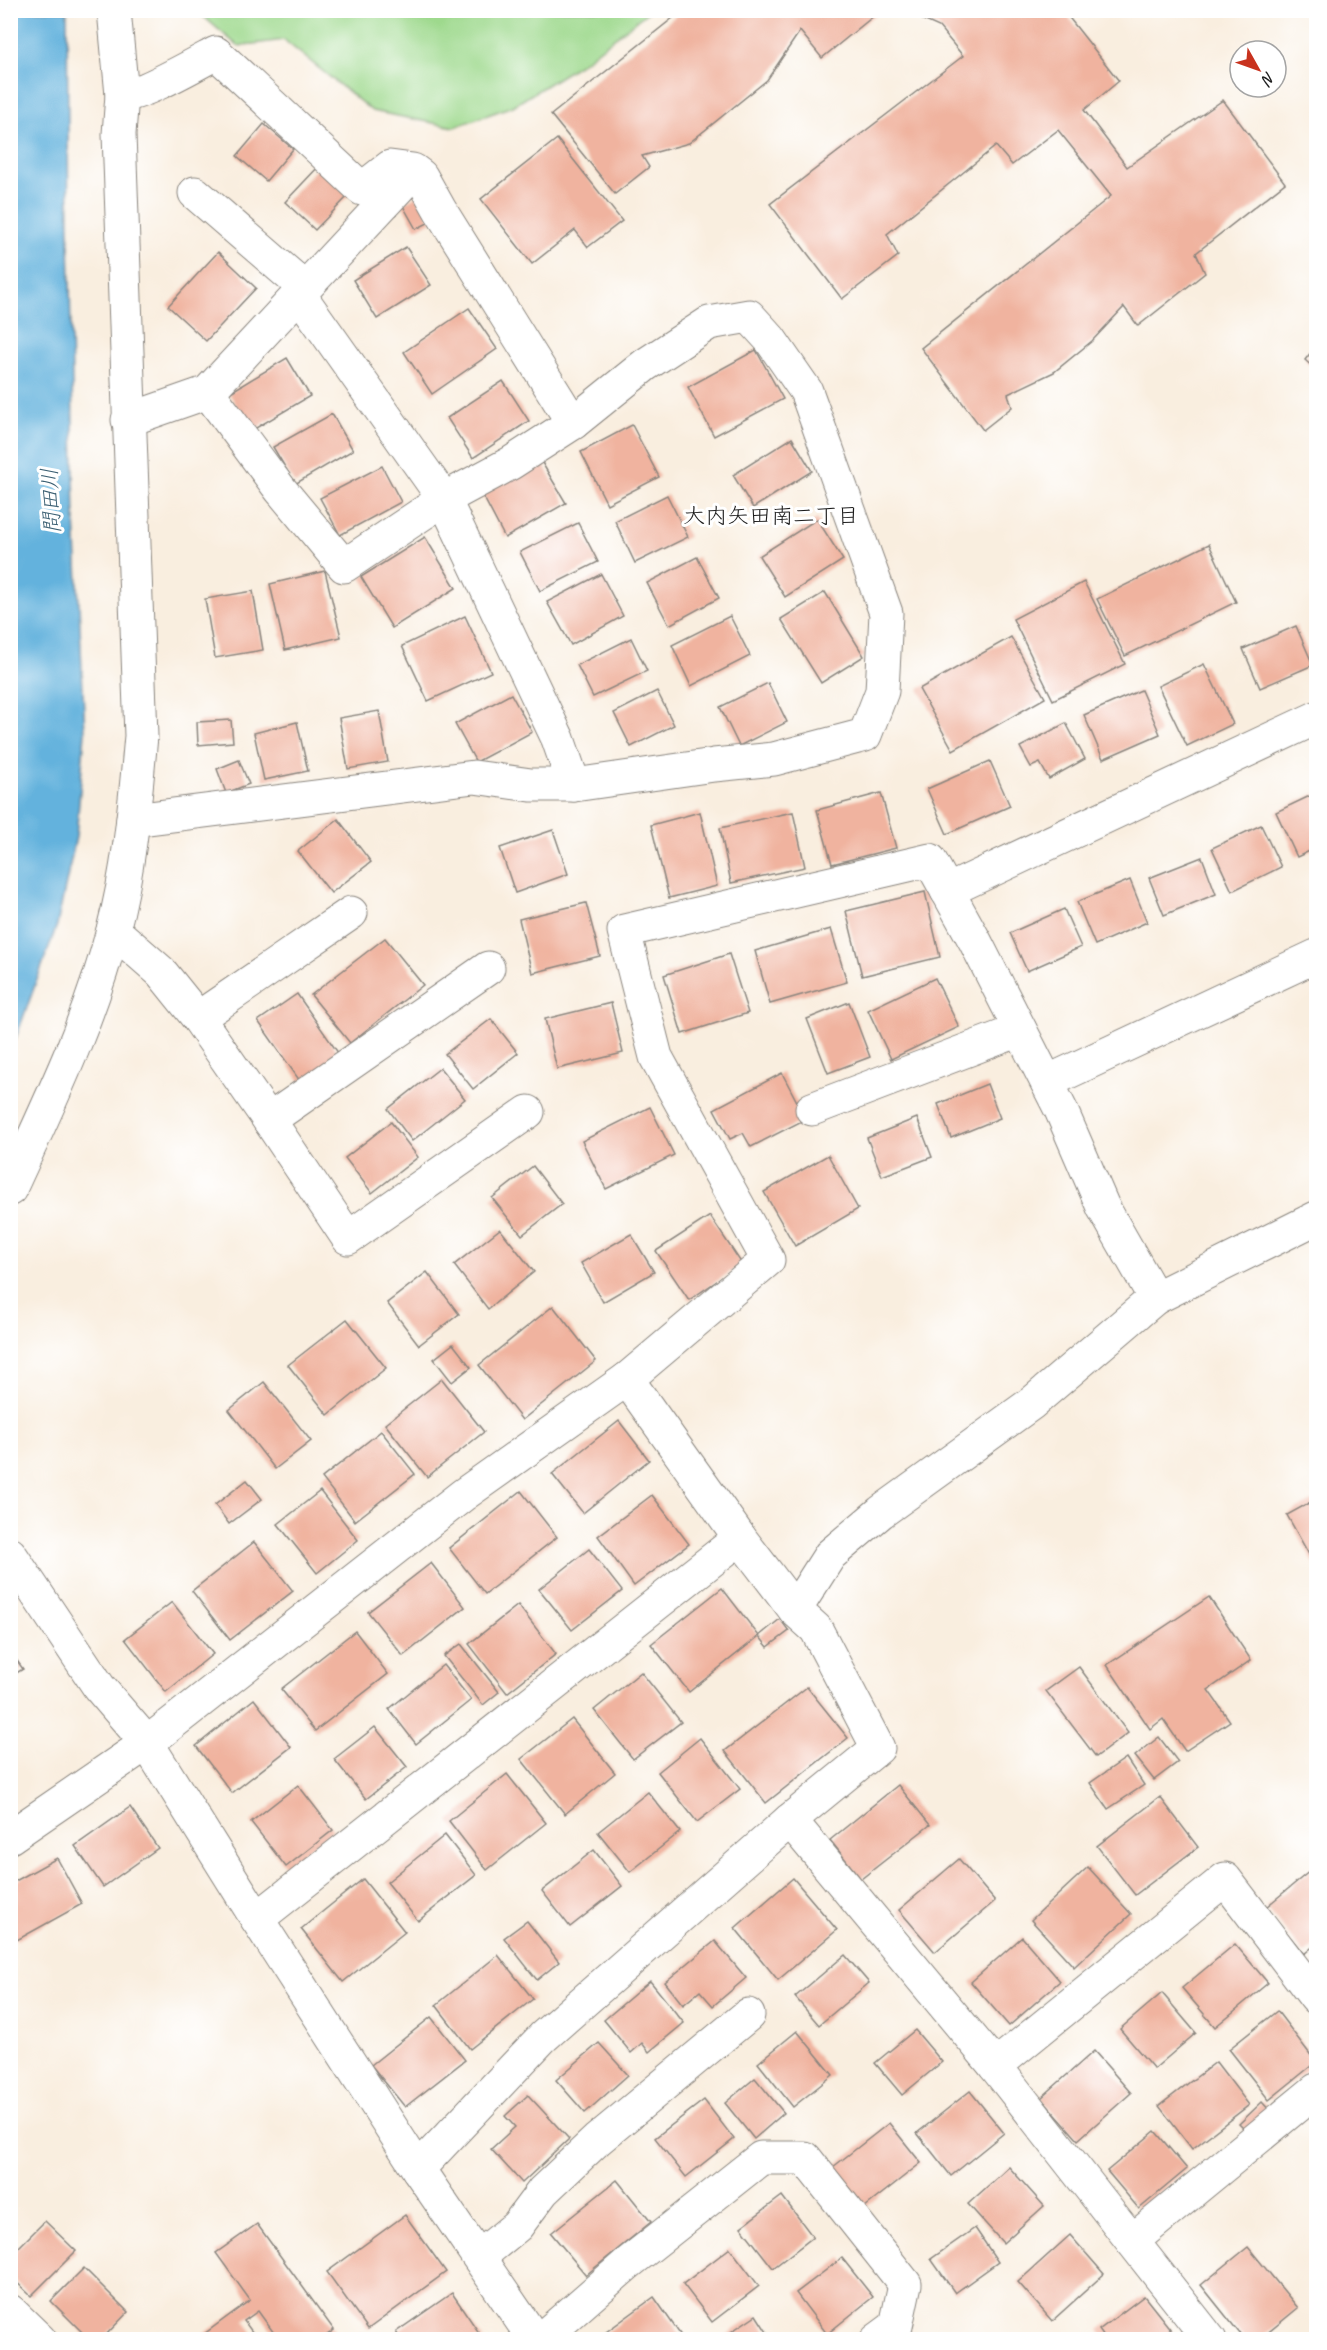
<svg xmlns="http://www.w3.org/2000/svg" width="1327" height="2350" font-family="Caveat,'Klee One',sans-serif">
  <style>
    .green { fill: #9ed98d; stroke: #5d7a54; stroke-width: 1.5 }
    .water { fill: #63b2dd; stroke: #40677c; stroke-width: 1.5 }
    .building { fill: #f0b39f }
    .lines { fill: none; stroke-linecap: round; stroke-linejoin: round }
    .minor-casing { stroke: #8a857e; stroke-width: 35 }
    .minor { stroke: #fff; stroke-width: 33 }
    .labels { text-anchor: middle; stroke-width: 6; stroke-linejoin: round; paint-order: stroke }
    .water-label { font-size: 22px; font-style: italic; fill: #3c6073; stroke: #fff }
    .neighbourhood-label { font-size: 22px; fill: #1c1c1c; stroke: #fff }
  </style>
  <rect width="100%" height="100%" fill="#fff"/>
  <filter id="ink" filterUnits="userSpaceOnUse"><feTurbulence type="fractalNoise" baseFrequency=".0167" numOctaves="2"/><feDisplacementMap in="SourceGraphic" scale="12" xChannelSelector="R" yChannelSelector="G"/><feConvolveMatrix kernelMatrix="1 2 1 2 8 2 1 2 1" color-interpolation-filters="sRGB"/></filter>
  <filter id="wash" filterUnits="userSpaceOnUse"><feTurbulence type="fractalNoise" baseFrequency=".008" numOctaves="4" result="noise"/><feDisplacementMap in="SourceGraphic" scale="24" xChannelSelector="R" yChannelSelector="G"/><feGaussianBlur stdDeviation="1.35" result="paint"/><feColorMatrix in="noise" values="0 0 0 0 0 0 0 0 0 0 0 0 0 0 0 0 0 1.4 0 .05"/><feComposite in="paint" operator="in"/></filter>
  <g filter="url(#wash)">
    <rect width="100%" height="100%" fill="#f9eedf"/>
    <path class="green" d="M199 11 649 10V11L582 63 513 106 454 127 372 111 284 40 238 46 198 12Z"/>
    <path class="water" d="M11 10 67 11 69 236 75 518 85 733 76 837 57 925 11 1051Z"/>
    <g id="blocks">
      <g class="building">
        <path d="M683 10H881L822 58 800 31 767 80 689 143 642 156 649 167 615 194 551 115Z"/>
        <path d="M901 10H1063L1119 81 1084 110 1127 167 1223 100 1285 183 1196 253 1205 273 1138 326 1124 307 1092 341 1054 372 1008 394 1012 407 983 430 921 348 1111 196 1058 130 1012 165 996 146 887 234 898 256 842 299 770 204 963 56 939 27Z"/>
        <path d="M264 124 293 149 266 181 237 156Z"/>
        <path d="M557 139 622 221 588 247 575 230 532 264 481 199Z"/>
        <path d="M319 166 349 195 315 230 285 202Z"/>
        <path d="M417 195 432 221 416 229 402 204Z"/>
        <path d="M406 247 431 285 377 319 353 280Z"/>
        <path d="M218 252 256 288 206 341 168 306Z"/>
        <path d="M469 308 497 349 432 394 404 352Z"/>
        <path d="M1316 346V370L1305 360Z"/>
        <path d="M756 350 783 399 714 436 688 387Z"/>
        <path d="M287 358 310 396 251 431 229 393Z"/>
        <path d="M503 381 529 421 473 458 447 418Z"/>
        <path d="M332 414 353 450 295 484 273 447Z"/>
        <path d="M632 425 659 477 607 504 581 452Z"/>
        <path d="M792 438 812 471 753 508 733 475Z"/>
        <path d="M541 461 566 503 505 538 482 494Z"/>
        <path d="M382 466 401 502 340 535 320 498Z"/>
        <path d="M667 495 688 537 635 563 615 521Z"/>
        <path d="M817 519 843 560 785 597 759 556Z"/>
        <path d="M578 523 598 562 540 591 520 552Z"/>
        <path d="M425 537 456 588 392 628 361 577Z"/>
        <path d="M1209 544 1236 602 1125 656 1097 599Z"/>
        <path d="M697 557 719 598 669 625 647 583Z"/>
        <path d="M325 571 341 637 285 650 270 584Z"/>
        <path d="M601 574 623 616 571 645 547 602Z"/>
        <path d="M1084 582 1125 664 1053 700 1013 619Z"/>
        <path d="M253 591 263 650 215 658 205 599Z"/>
        <path d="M825 592 864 656 821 683 781 619Z"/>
        <path d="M465 616 491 672 428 701 402 646Z"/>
        <path d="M730 616 750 656 691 686 672 645Z"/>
        <path d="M1296 626 1313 665 1260 688 1243 649Z"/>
        <path d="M1011 637 1045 698 953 750 919 689Z"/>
        <path d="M631 638 647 671 593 697 577 665Z"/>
        <path d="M1204 664 1233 724 1187 746 1158 686Z"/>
        <path d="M768 683 787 722 739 746 720 707Z"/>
        <path d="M1141 690 1160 734 1103 759 1084 715Z"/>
        <path d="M657 691 674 725 631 747 614 713Z"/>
        <path d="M511 694 532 732 476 762 455 724Z"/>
        <path d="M379 711 388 762 348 769 339 718Z"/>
        <path d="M231 720 233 742 198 745 197 722Z"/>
        <path d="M297 722 308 771 264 780 254 733Z"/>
        <path d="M1066 723 1085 759 1049 779 1040 763 1031 767 1020 747Z"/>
        <path d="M239 760 249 784 226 793 217 769Z"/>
        <path d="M990 761 1010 806 947 834 927 789Z"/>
        <path d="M881 793 896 848 832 864 817 810Z"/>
        <path d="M1316 793V848L1297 857 1276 812Z"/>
        <path d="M700 812 717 886 669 898 651 825Z"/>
        <path d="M793 812 805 867 731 883 720 828Z"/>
        <path d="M338 819 371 862 331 893 298 851Z"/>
        <path d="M1261 825 1281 867 1232 891 1212 848Z"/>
        <path d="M553 830 568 874 515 893 500 848Z"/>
        <path d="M1202 857 1216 894 1164 915 1149 878Z"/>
        <path d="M1130 880 1147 922 1095 945 1077 902Z"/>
        <path d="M925 892 940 957 862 976 846 911Z"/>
        <path d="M586 903 600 956 532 973 519 919Z"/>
        <path d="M1064 909 1081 947 1027 971 1010 933Z"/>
        <path d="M831 929 847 982 770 1004 755 951Z"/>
        <path d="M385 938 423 985 350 1043 311 995Z"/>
        <path d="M729 954 748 1013 682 1034 664 975Z"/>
        <path d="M935 978 959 1027 891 1059 868 1010Z"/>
        <path d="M297 994 341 1057 302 1084 258 1021Z"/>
        <path d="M849 1002 870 1057 828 1073 807 1019Z"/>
        <path d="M611 1003 623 1053 557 1069 545 1019Z"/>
        <path d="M491 1019 518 1053 473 1089 445 1054Z"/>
        <path d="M440 1068 465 1099 412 1141 388 1109Z"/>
        <path d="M782 1073 806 1119 751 1147 743 1133 730 1139 714 1109Z"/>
        <path d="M987 1084 1000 1118 951 1138 938 1104Z"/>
        <path d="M650 1107 674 1155 606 1189 582 1141Z"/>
        <path d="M917 1118 932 1157 882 1176 867 1138Z"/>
        <path d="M391 1122 418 1157 372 1193 345 1158Z"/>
        <path d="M828 1155 858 1209 795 1246 764 1192Z"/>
        <path d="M533 1166 562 1204 522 1235 492 1198Z"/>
        <path d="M710 1216 742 1264 689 1300 656 1251Z"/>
        <path d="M500 1229 534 1272 488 1309 454 1265Z"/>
        <path d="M631 1234 654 1272 603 1302 581 1263Z"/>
        <path d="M427 1272 459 1314 419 1345 387 1303Z"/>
        <path d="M553 1306 596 1361 522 1420 479 1365Z"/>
        <path d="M347 1319 386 1368 328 1415 288 1365Z"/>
        <path d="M453 1344 471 1367 452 1382 434 1359Z"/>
        <path d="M442 1379 484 1432 427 1477 385 1424Z"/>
        <path d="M264 1382 311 1441 275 1469 229 1410Z"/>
        <path d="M619 1421 649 1460 583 1513 552 1474Z"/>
        <path d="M381 1431 415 1474 355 1521 322 1478Z"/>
        <path d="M247 1480 262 1499 229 1524 215 1505Z"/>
        <path d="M320 1491 358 1540 317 1573 278 1524Z"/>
        <path d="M521 1491 557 1537 485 1594 449 1548Z"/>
        <path d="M652 1495 689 1544 634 1586 598 1536Z"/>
        <path d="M1316 1499V1567L1287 1515Z"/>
        <path d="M254 1542 293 1591 230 1640 192 1591Z"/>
        <path d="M589 1549 622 1591 572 1630 539 1589Z"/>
        <path d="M431 1563 465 1607 403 1656 368 1612Z"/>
        <path d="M722 1588 759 1636 689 1692 651 1644Z"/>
        <path d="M1209 1597 1251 1660 1208 1690 1230 1721 1185 1751 1163 1719 1150 1729 1107 1665Z"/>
        <path d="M172 1602 213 1654 166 1692 125 1639Z"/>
        <path d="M518 1605 556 1654 507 1693 469 1644Z"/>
        <path d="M780 1619 789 1631 768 1647 759 1636Z"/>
        <path d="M355 1631 388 1674 315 1731 281 1689Z"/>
        <path d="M461 1644 499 1692 483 1705 444 1656Z"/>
        <path d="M10 1651 23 1669 10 1677Z"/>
        <path d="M443 1665 471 1700 416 1744 389 1709Z"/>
        <path d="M1079 1667 1128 1733 1096 1757 1046 1691Z"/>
        <path d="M641 1672 681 1722 633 1759 594 1710Z"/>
        <path d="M807 1687 848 1738 766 1803 725 1751Z"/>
        <path d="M254 1699 291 1747 232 1793 196 1746Z"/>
        <path d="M572 1719 615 1773 565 1814 521 1759Z"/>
        <path d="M375 1727 407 1767 366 1799 334 1759Z"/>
        <path d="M1159 1737 1178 1762 1154 1780 1135 1756Z"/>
        <path d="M700 1738 740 1789 697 1822 658 1772Z"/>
        <path d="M1126 1758 1144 1785 1108 1809 1090 1783Z"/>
        <path d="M507 1774 546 1823 487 1870 449 1821Z"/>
        <path d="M298 1785 333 1830 286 1867 251 1822Z"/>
        <path d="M898 1785 930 1825 861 1879 830 1840Z"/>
        <path d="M648 1792 680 1832 630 1872 598 1832Z"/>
        <path d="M1160 1797 1198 1847 1135 1895 1097 1846Z"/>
        <path d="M130 1807 158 1848 103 1887 75 1846Z"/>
        <path d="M445 1835 476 1875 418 1921 387 1882Z"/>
        <path d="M594 1850 622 1886 570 1927 542 1891Z"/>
        <path d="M57 1858 82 1904 17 1940 10 1929V1884Z"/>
        <path d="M959 1859 995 1901 935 1952 899 1910Z"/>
        <path d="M1316 1866V1944L1304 1954 1266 1907Z"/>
        <path d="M1088 1867 1131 1914 1074 1967 1031 1920Z"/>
        <path d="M793 1878 837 1930 778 1980 735 1928Z"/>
        <path d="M363 1879 405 1932 343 1982 301 1929Z"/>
        <path d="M527 1921 559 1962 537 1980 504 1938Z"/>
        <path d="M1022 1937 1060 1981 1009 2026 971 1982Z"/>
        <path d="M715 1941 746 1978 713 2006 700 1991 683 2005 665 1982Z"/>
        <path d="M1235 1944 1268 1983 1215 2027 1182 1988Z"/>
        <path d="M498 1955 533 1999 470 2049 436 2005Z"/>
        <path d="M845 1955 869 1983 819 2025 795 1997Z"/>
        <path d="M650 1981 684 2023 649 2052 642 2043 631 2053 604 2020Z"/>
        <path d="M1162 1993 1196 2033 1154 2069 1120 2029Z"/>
        <path d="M1277 2011 1316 2062 1269 2100 1229 2049Z"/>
        <path d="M431 2017 465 2060 405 2107 371 2065Z"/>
        <path d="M915 2030 942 2062 902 2095 875 2063Z"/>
        <path d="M797 2031 833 2075 793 2107 758 2063Z"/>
        <path d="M599 2043 628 2075 585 2113 556 2080Z"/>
        <path d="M1094 2051 1131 2093 1078 2140 1041 2098Z"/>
        <path d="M1216 2062 1249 2105 1192 2149 1159 2106Z"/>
        <path d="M755 2078 784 2113 754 2139 725 2103Z"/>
        <path d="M970 2091 1004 2133 951 2176 917 2133Z"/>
        <path d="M528 2095 569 2139 522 2183 491 2149 515 2127 505 2116Z"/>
        <path d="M704 2100 734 2139 686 2177 655 2138Z"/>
        <path d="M1262 2102 1272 2113 1249 2134 1239 2124Z"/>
        <path d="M889 2123 921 2163 865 2207 833 2167Z"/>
        <path d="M1155 2131 1187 2169 1139 2209 1107 2171Z"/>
        <path d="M1009 2167 1044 2206 1003 2243 968 2204Z"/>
        <path d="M617 2180 651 2222 586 2275 551 2233Z"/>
        <path d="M782 2196 813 2237 773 2268 741 2227Z"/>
        <path d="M405 2215 446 2272 368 2329 327 2272Z"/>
        <path d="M45 2221 76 2251 31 2296 10 2276V2256Z"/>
        <path d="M257 2224 334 2330 320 2340H279L258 2311 244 2321 258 2340H196L250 2300 216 2253Z"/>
        <path d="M975 2228 998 2262 955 2293 931 2259Z"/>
        <path d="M1070 2235 1104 2274 1052 2321 1018 2282Z"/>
        <path d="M1248 2247 1298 2308 1259 2340H1245L1201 2285Z"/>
        <path d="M730 2248 759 2286 712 2322 683 2284Z"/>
        <path d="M842 2258 873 2297 827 2334 796 2293Z"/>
        <path d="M84 2268 128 2312 101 2340H90L51 2301Z"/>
        <path d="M452 2293 484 2340H401L396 2332Z"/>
        <path d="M1144 2296 1179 2340H1106L1099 2330Z"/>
        <path d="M654 2297 684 2340H605L602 2335Z"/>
        <path d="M756 2315 772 2340H719Z"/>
      </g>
    </g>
  </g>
  <g filter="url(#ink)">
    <use href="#blocks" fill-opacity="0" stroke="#8a857e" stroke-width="1.5"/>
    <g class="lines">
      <g class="minor-casing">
        <g id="minor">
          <path d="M122 95C138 97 199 62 216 53L362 189 390 167 413 170 421 176 440 210 573 423"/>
          <path d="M195 193 305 288"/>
          <path d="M299 294 444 499 558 739 574 785"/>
          <path d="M128 420 208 392 401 185"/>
          <path d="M133 820 474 777 531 785H574L714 765 774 759 865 735 882 691 886 613 806 391 770 339 749 316 709 323 645 365 573 423 511 463 444 499 344 566 280 489 208 392"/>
          <path d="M947 891 1316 718"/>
          <path d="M113 930 161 972 198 1018 269 1120 348 1238 528 1112"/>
          <path d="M198 1018 351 913"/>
          <path d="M1047 1082 1316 956"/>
          <path d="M812 1109 1020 1030"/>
          <path d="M269 1120 488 968"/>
          <path d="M10 1189C49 1104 90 1020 113 930 130 867 135 801 141 736L119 134 122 95 114 10"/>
          <path d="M627 1379 740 1538 795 1610"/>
          <path d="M10 1554 99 1687 147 1743 257 1919 418 2169 535 2340"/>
          <path d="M790 1820 995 2066 1132 2241 1316 2090"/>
          <path d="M10 1837 147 1743 463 1495 627 1379 768 1260 656 1057 624 931 930 860 975 941 1061 1110 1103 1207 1155 1298"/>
          <path d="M257 1919 740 1538"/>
          <path d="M995 2066 1225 1879 1316 1998"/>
          <path d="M418 2169 543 2037 790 1820 878 1748 816 1629 795 1610 830 1555 881 1512 1032 1403 1155 1298 1316 1218"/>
          <path d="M1132 2241 1210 2340"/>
          <path d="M479 2257 517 2226 543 2191 597 2140 748 2015"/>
          <path d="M10 2311 40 2340"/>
          <path d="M540 2340 627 2264 761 2158H805L905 2284 896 2326 877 2340"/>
        </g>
      </g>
      <use href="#minor" class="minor"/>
    </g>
  </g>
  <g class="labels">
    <g class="water-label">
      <text transform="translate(50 501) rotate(-93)" y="8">問田川</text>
    </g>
    <g class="neighbourhood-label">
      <text x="771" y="523">大内矢田南二丁目</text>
    </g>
  </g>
  <rect width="1327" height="2350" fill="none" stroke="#fff" stroke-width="36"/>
  <g transform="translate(1258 69) rotate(130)"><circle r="28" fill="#ffffff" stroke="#a4a4a4" stroke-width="1.5"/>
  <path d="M0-4.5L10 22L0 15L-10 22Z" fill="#c8321e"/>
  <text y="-9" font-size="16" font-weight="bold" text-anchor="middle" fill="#1c1c1c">N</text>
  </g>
</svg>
